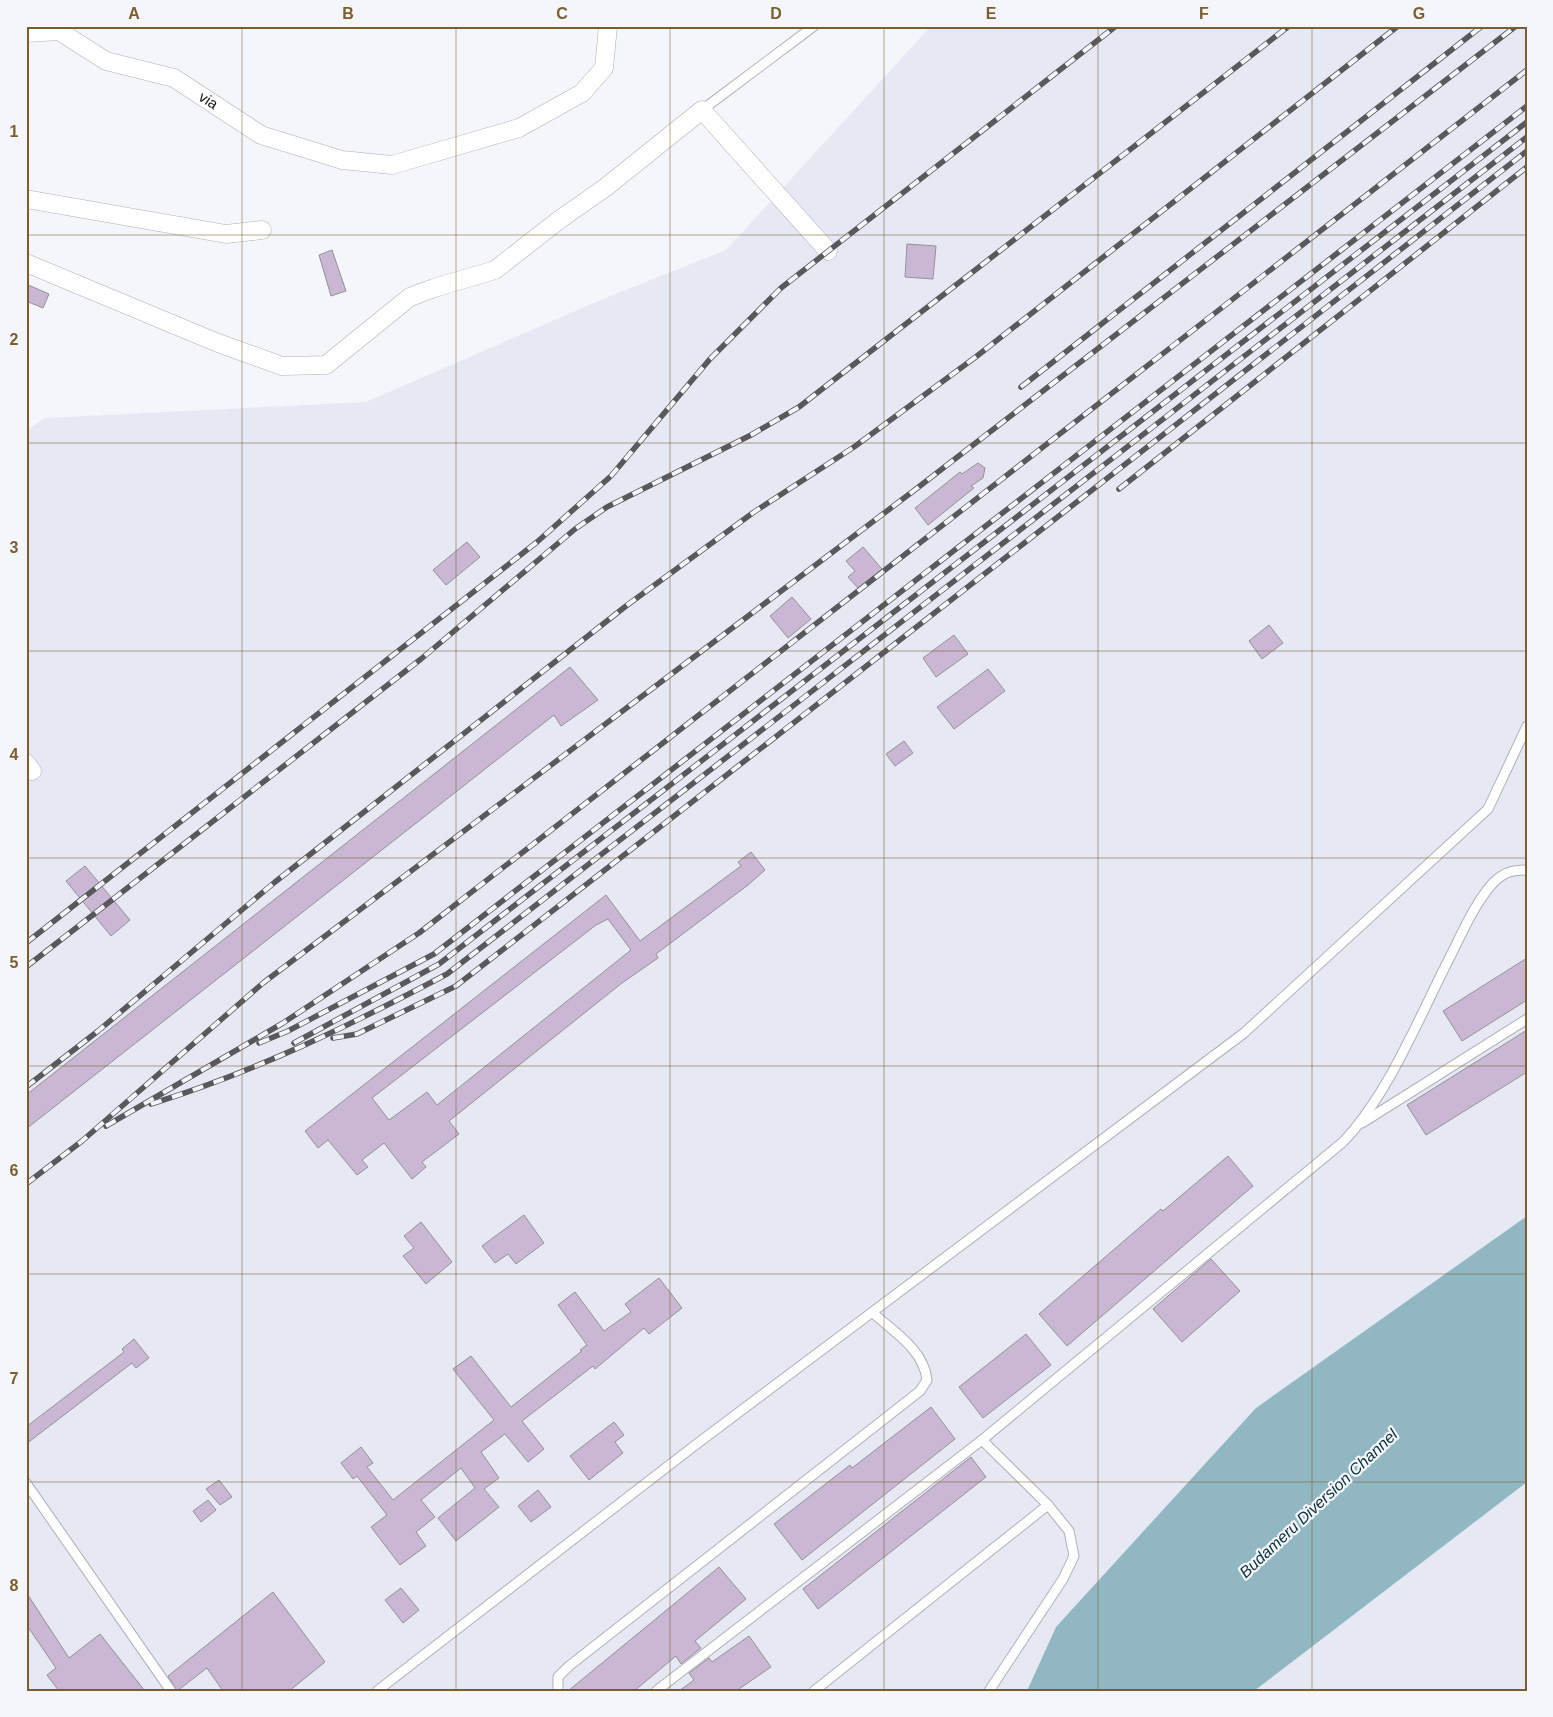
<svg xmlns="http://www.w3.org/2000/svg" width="1553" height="1717" font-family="Arial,sans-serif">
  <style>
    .built { fill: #e6e8f4 }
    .water { fill: #91b7c3 }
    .building { fill: #c9b7d4; stroke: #949196; fill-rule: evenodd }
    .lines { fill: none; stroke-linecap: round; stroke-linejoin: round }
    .service-casing { stroke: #afb0b5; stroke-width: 11 }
    .minor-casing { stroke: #afb0b5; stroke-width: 19 }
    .service { stroke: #fff; stroke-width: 9 }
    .minor { stroke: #fff; stroke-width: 18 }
    .rail-casing { stroke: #59595c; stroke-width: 5.5 }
    .rail { stroke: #f5f6fc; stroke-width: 4; stroke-dasharray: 11; stroke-linecap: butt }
    .grid { fill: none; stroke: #7a5e30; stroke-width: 1; stroke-opacity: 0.55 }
    .labels { text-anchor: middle; stroke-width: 4.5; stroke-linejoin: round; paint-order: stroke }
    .street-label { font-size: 15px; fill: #161618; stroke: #f5f6fc }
    .water-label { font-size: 16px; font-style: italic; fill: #0a303a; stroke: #f5f6fc }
    .neatline { fill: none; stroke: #7a5e30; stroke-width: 2 }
    .grid-label { font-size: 16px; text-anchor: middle; font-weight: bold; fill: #7a5e30 }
  </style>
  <rect width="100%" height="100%" fill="#f5f6fc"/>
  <path class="built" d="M931 26H1527V1691H26V431L45 418 366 402 603 299 726 250Z"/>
  <path class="water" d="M1527 1216V1482L1254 1691H1027L1056 1627 1256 1408Z"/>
  <g class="building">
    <path d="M907 244 936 246 933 279 905 277Z"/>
    <path d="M332 250 346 291 331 296 319 255Z"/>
    <path d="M26 284 49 294 43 308 26 301Z"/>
    <path d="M978 463 985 468 983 478 971 486 974 488 928 525 915 508 960 472 962 474Z"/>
    <path d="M467 542 480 557 446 585 433 570Z"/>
    <path d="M863 547 882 569 858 588 848 577 855 571 846 561Z"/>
    <path d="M792 597 811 619 788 638 770 616Z"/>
    <path d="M1269 625 1283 643 1262 659 1249 641Z"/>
    <path d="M954 635 968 654 936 677 923 658Z"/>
    <path d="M570 667 598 700 561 726 554 715 26 1129V1095Z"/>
    <path d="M988 669 1005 691 954 729 937 707Z"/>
    <path d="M904 741 913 753 895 766 886 754Z"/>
    <path d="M751 852 765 870 748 885 656 954 658 958 622 983 449 1121 459 1134 422 1162 426 1167 412 1179 384 1143 362 1160 368 1167 357 1175 328 1140 318 1148 305 1131 606 895 640 941 741 866 738 862ZM608 919 631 950 437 1105 427 1092 389 1120 372 1098 596 925Z"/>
    <path d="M85 866 130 920 111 936 66 881Z"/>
    <path d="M1527 958V1000L1462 1041 1443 1011Z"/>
    <path d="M1527 1030V1072L1426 1135 1407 1105Z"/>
    <path d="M1228 1156 1253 1186 1067 1346 1039 1314 1161 1209 1163 1211Z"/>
    <path d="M524 1215 544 1243 516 1264 508 1254 495 1263 482 1246Z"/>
    <path d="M421 1222 452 1262 426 1284 403 1256 414 1248 404 1236Z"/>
    <path d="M1211 1259 1240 1291 1182 1342 1153 1309Z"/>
    <path d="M659 1278 682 1308 649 1334 644 1328 595 1369 593 1366 522 1421 544 1449 528 1462 505 1434 481 1452 499 1478 484 1489 499 1507 456 1541 438 1518 475 1488 461 1468 421 1500 435 1517 416 1532 426 1546 400 1565 371 1527 387 1515 357 1476 353 1479 341 1463 361 1447 373 1463 367 1467 393 1500 494 1420 453 1369 471 1356 511 1407 582 1351 580 1350 587 1345 558 1305 575 1292 604 1331 631 1312 625 1304Z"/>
    <path d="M1026 1334 1051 1365 983 1418 959 1387Z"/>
    <path d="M134 1339 149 1358 136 1368 132 1363 26 1444V1427L124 1352 122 1349Z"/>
    <path d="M931 1407 955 1439 802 1560 774 1524 850 1465 852 1468Z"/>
    <path d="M614 1422 624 1435 615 1442 623 1453 589 1480 570 1456Z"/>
    <path d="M971 1457 986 1477 818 1609 803 1589Z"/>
    <path d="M219 1480 232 1497 220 1505 206 1489Z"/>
    <path d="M538 1490 551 1507 531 1522 518 1506Z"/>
    <path d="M208 1500 216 1510 201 1522 193 1511Z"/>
    <path d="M719 1567 746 1599 695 1641 701 1648 681 1664 676 1656 634 1691H568Z"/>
    <path d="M401 1588 419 1610 403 1623 385 1600Z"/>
    <path d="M26 1592 69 1658 100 1634 145 1691H59L47 1675 56 1668 26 1624Z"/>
    <path d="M273 1592 325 1662 289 1691H223L207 1668 177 1691 168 1676Z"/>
    <path d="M749 1636 771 1667 736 1691H679L694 1680 689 1673 709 1658 712 1662Z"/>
  </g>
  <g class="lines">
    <g class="service-casing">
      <g id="service">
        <path d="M702 110 814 26"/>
        <path d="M1362 1123 1527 1019"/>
        <path d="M982 1440 1343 1142C1389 1094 1420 1015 1451 955 1463 931 1475 903 1493 883 1504 872 1512 870 1527 870"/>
        <path d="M26 1483 171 1691"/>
        <path d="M377 1691 694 1446 1244 1033 1488 809 1527 726"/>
        <path d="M558 1691V1677L569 1666 920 1391 927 1380C924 1350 894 1332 873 1313"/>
        <path d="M656 1691 982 1440 1048 1505 1069 1531 1074 1556 1063 1579 989 1691"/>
        <path d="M814 1691 1048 1505"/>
      </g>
    </g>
    <g class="minor-casing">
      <g id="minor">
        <path id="s1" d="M26 33 59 31 106 61 174 78 261 135 342 160 392 165 519 128 582 93 604 68 608 26"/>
        <path d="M26 199 226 234 262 230"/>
        <path d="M26 263 218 343 282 366 326 365 410 297 434 288 495 270 559 220 606 187 702 110 828 251"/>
        <path d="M26 763 32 771"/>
      </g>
    </g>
    <use href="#service" class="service"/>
    <use href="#minor" class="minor"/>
    <g class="rail-casing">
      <g id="rail">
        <path d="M1021 387 1482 26"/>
        <path d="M1119 489 1527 167"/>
        <path d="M26 943 537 542 611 476 710 359 781 288 1116 26"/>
        <path d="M26 967 421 659 575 529 607 507 751 435 799 407 1289 26"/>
        <path d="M333 1038 357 1034 456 986 1527 151"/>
        <path d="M259 1043 288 1031 434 954 1527 106"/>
        <path d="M294 1043 439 964 1527 122"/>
        <path d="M26 1087 98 1031 275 882 626 606 754 512 854 447 977 356 1398 26"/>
        <path d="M151 1104C257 1071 349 1026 447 974L1527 137"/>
        <path d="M106 1126 283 1023 419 933 1527 70"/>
        <path d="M26 1184 82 1141 263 983 916 489 1516 26"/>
      </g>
    </g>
    <use href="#rail" class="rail"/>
  </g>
  <path class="grid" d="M242 26V1691M456 26V1691M670 26V1691M884 26V1691M1098 26V1691M1312 26V1691M26 235H1527M26 443H1527M26 651H1527M26 858H1527M26 1066H1527M26 1274H1527M26 1482H1527"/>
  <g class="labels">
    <g class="street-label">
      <text dy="5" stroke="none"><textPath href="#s1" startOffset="200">via</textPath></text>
    </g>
    <g class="water-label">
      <text transform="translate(1318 1503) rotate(-43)" y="6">Budameru Diversion Channel</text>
    </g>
  </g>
  <rect width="1553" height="1717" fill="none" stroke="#f5f6fc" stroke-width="55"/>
  <rect x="28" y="28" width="1498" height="1662" class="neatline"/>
  <g class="grid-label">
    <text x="134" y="19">A</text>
    <text x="348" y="19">B</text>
    <text x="562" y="19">C</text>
    <text x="776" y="19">D</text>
    <text x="991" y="19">E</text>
    <text x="1204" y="19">F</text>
    <text x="1419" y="19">G</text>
    <text x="14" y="137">1</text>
    <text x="14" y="345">2</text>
    <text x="14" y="553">3</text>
    <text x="14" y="760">4</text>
    <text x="14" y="968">5</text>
    <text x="14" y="1176">6</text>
    <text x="14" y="1384">7</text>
    <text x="14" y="1591">8</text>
  </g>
</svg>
